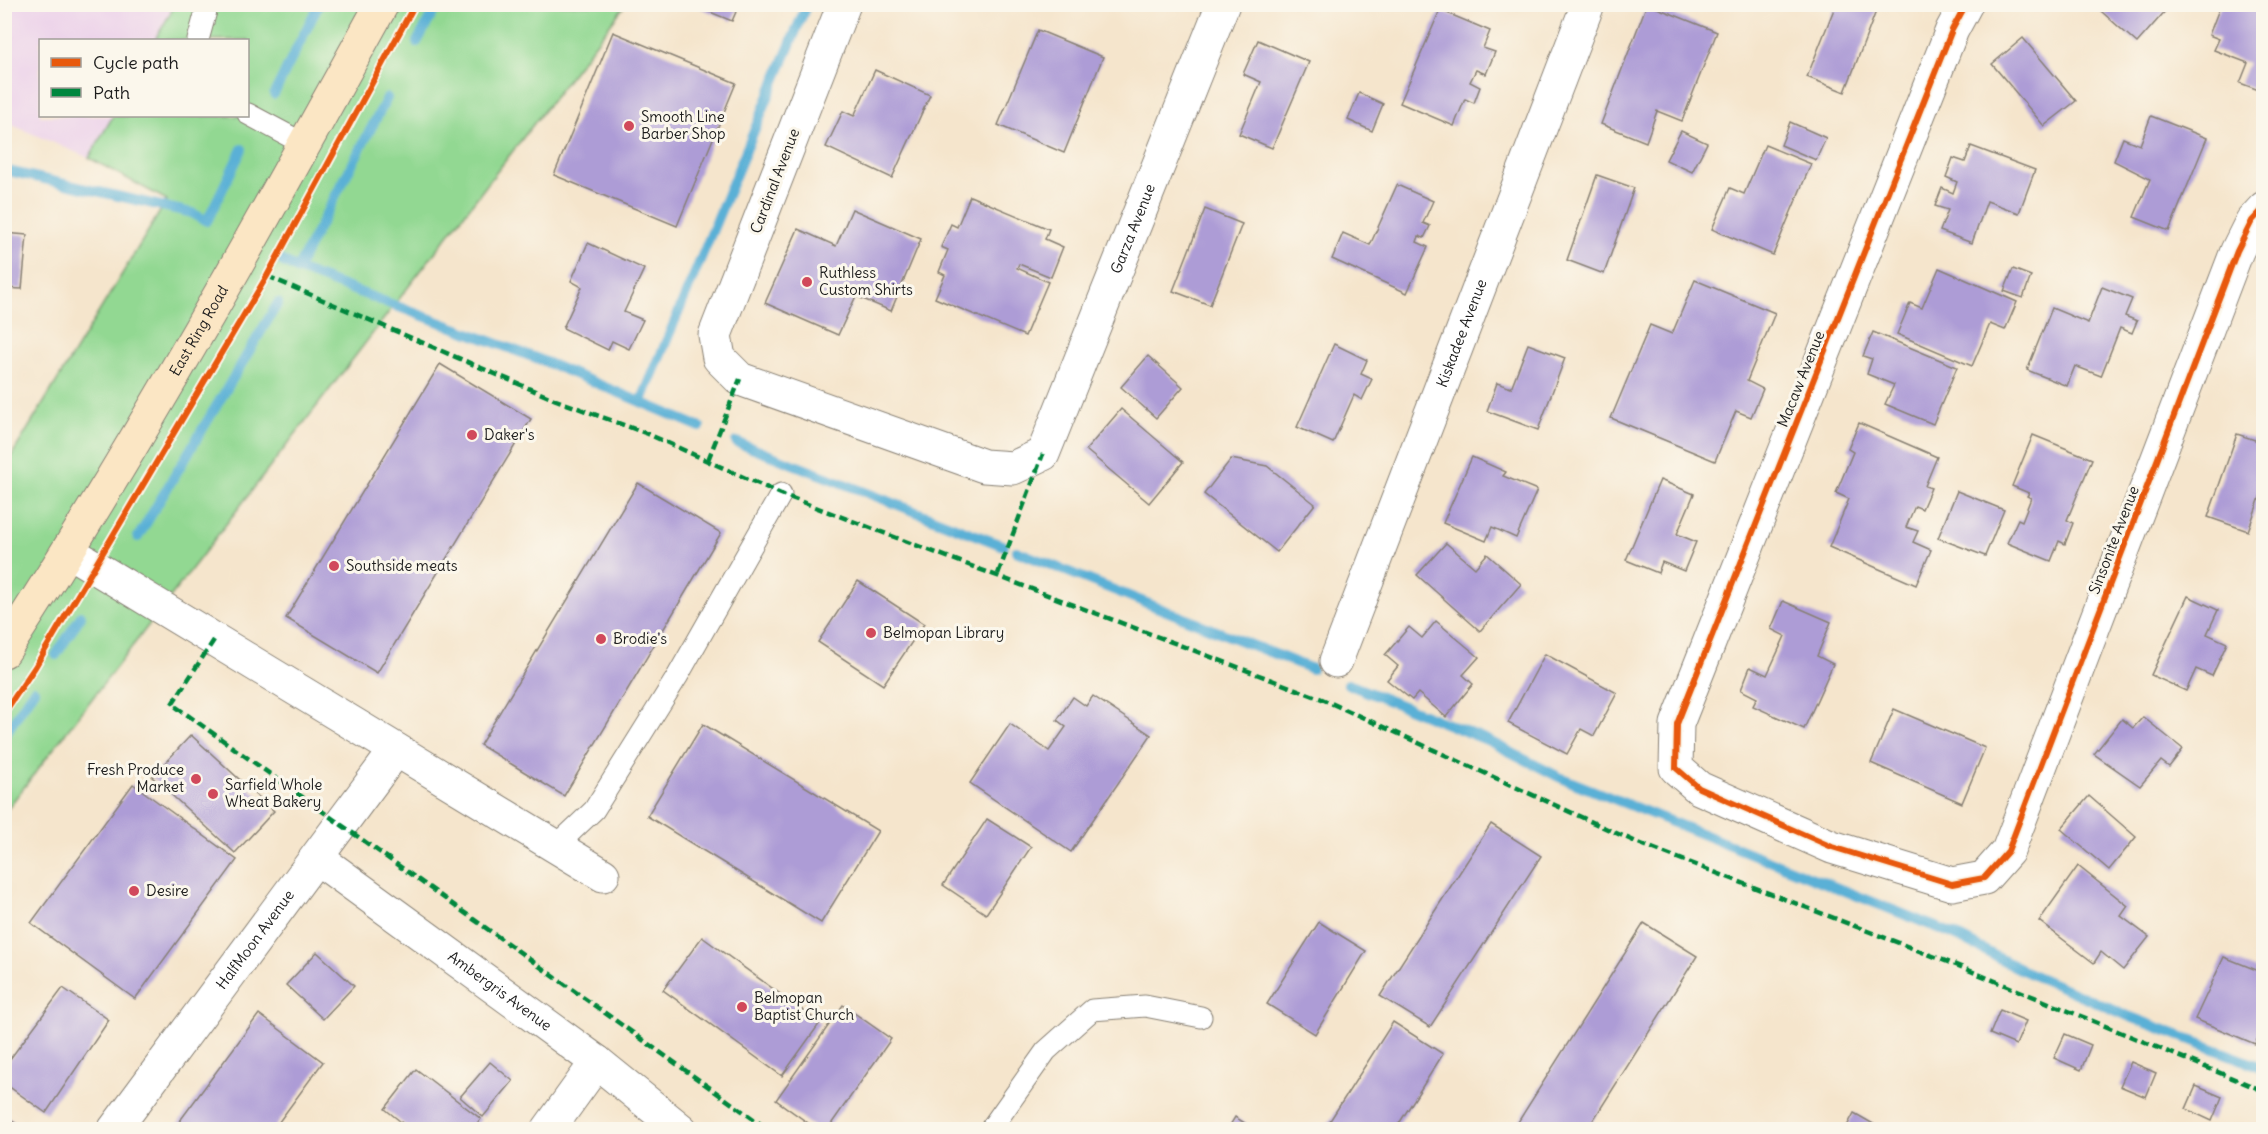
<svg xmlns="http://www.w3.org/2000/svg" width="2268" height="1134" font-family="Delius,sans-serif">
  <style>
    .built { fill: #ecd1ea }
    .green { fill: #92d892; stroke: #577a57; stroke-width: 1.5 }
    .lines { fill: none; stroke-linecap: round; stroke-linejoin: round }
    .stream { stroke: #5ab0d6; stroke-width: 10 }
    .building { fill: #ad9cd6 }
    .lane-casing { stroke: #888074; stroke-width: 23 }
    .street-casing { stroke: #888074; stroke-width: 35 }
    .secondary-casing { stroke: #888074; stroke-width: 35 }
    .lane { stroke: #fff; stroke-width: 21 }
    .street { stroke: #fff; stroke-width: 33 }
    .secondary { stroke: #fbe6c4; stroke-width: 33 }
    .quiet { stroke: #00873e; stroke-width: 4.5; stroke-dasharray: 9 4.5; stroke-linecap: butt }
    .cycleway-casing { stroke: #fbf7ec; stroke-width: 10 }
    .cycleway { stroke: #e8590c; stroke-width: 6 }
    .poi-dot { fill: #d1495b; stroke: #fbf7ec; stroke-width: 2 }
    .labels { text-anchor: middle; stroke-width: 6; stroke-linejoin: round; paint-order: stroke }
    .poi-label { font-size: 15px; fill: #1c1c1c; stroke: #fbf7ec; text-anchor: start }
    .street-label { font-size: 15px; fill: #1c1c1c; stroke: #fbf7ec }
  </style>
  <rect width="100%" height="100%" fill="#fbf7ec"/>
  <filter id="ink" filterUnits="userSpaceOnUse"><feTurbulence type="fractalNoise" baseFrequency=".0167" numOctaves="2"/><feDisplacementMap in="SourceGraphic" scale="12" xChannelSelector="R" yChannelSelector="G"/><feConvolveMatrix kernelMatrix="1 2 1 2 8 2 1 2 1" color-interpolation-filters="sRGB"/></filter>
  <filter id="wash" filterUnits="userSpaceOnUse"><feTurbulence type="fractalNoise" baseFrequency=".008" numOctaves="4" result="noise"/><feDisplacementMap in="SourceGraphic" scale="24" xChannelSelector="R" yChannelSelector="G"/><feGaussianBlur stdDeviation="1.35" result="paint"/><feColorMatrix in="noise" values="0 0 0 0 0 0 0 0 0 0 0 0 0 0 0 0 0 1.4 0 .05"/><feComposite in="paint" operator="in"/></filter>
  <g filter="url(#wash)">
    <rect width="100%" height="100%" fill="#f5e5cc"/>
    <path class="built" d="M4 5H175L155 40H40V116H113L89 158 5 122Z"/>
    <path class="green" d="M175 5H625L5 812 4 468 167 200 89 158 113 116H248V40H155Z"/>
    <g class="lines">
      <g class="stream">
        <path d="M417 42 438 4"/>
        <path d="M274 94 319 4"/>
        <path d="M4 170 192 213 207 221 242 149"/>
        <path d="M278 259 297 269 541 360 700 427"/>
        <path d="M297 269 387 98"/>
        <path d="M641 402 807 4"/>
        <path d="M736 442 1004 546"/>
        <path d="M138 537 278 303"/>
        <path d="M1016 551 1312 669"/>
        <path d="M56 655 81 616"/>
        <path d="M1348 684 1487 740 1559 777 1953 934 2022 970 2128 1016 2264 1068"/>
        <path d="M4 736 34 690"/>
      </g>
    </g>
    <g id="blocks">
      <g class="building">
        <path d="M1647 4 1717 32 1682 121 1657 111 1646 142 1601 124Z"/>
        <path d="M1836 4 1878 6 1845 92 1807 77Z"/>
        <path d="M2093 4H2164L2168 8 2137 43Z"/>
        <path d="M2221 4H2264V92L2240 83 2248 63 2214 50 2219 39 2209 35Z"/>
        <path d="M693 5H739L732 21Z"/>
        <path d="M1440 10 1490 31 1483 48 1495 52 1486 74 1476 70 1470 82 1480 87 1474 103 1465 99 1454 126 1400 103Z"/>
        <path d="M1038 30 1103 57 1064 153 998 125Z"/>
        <path d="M613 32 736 83 677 226 554 175Z"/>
        <path d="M2023 38 2076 101 2044 126 1992 64Z"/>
        <path d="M1258 40 1309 62 1272 148 1239 134 1261 82 1243 74Z"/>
        <path d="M875 70 930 95 892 178 826 147 843 111 854 116Z"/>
        <path d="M1359 93 1383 104 1372 131 1348 120Z"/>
        <path d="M2151 116 2207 138 2169 231 2134 217 2150 179 2114 161 2123 138 2140 145Z"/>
        <path d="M1790 122 1826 138 1816 160 1781 145Z"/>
        <path d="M1681 131 1707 143 1692 172 1666 160Z"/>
        <path d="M1765 145 1811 164 1773 255 1712 229 1730 188 1744 194Z"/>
        <path d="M1971 146 2035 170 2019 213 1987 201 1972 243 1940 231 1948 210 1935 206 1942 188 1953 193 1957 182 1946 177 1953 158 1965 162Z"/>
        <path d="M1597 175 1634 188 1604 274 1567 260Z"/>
        <path d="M1397 185 1433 201 1423 223 1430 226 1424 238 1419 236 1417 242 1428 247 1407 293 1332 259 1343 233 1370 245Z"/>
        <path d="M970 196 1049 229 1045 239 1063 247 1051 277 1019 264 1017 268 1048 282 1025 336 935 298 945 275 939 272 948 250 941 247 951 224 957 227Z"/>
        <path d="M852 209 921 239 891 311 856 296 838 335 765 303 798 229 836 246Z"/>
        <path d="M1205 209 1242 224 1210 305 1173 291Z"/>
        <path d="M4 233 27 235 22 289 4 288Z"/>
        <path d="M588 243 644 269 624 312 643 320 629 349 612 341 608 350 563 328 582 287 571 281Z"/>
        <path d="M1939 268 2017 302 2005 330 1990 324 1972 366 1897 334 1910 303 1922 308Z"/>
        <path d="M2013 269 2031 276 2023 298 2004 291Z"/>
        <path d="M1695 280 1775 313 1747 381 1763 389 1751 417 1736 411 1715 461 1611 418 1650 325 1672 334Z"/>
        <path d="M2102 287 2132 299 2125 316 2137 321 2132 333 2120 328 2101 376 2075 366 2067 386 2027 370 2052 308 2088 323Z"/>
        <path d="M1873 332 1957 367 1933 424 1885 404 1894 385 1867 374 1872 359 1863 356Z"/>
        <path d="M1334 344 1367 360 1361 374 1372 379 1362 400 1354 395 1333 443 1297 427Z"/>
        <path d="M1528 344 1565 358 1538 430 1487 411 1497 383 1511 388Z"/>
        <path d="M1148 356 1183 387 1156 418 1121 387Z"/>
        <path d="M440 364 531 419 377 673 286 618Z"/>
        <path d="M1121 409 1183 462 1149 503 1086 450Z"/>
        <path d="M1859 423 1937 457 1925 486 1931 488 1922 509 1915 506 1906 527 1918 531 1913 542 1931 550 1916 585 1829 547 1849 499 1836 493 1853 452 1848 449Z"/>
        <path d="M2237 434 2264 443V486L2248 531 2208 517Z"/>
        <path d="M2033 435 2092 459 2067 520 2073 523 2065 544 2059 541 2051 561 2007 543 2018 519 2022 521 2031 498 2027 496 2029 493 2012 486Z"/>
        <path d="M1472 457 1506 472 1503 476 1537 490 1516 538 1492 527 1486 541 1443 523Z"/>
        <path d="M1231 459 1267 466 1315 504 1277 552 1204 494Z"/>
        <path d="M1660 480 1694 494 1677 534 1696 542 1684 571 1662 562 1658 573 1626 560Z"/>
        <path d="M638 483 721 533 564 796 480 745Z"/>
        <path d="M1957 491 2004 510 1985 556 1938 538Z"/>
        <path d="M1446 543 1475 568 1487 554 1521 584 1480 631 1417 575Z"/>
        <path d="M858 581 924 624 883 685 818 642Z"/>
        <path d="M2188 596 2218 610 2207 634 2227 643 2212 676 2196 669 2186 691 2151 675Z"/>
        <path d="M1783 601 1831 622 1817 656 1833 664 1804 729 1753 706 1757 698 1741 690 1750 667 1767 675 1785 636 1771 629Z"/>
        <path d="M1436 621 1479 657 1463 675 1473 684 1446 717 1418 693 1412 700 1387 680 1398 666 1385 655 1409 627 1422 638Z"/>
        <path d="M1545 654 1617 693 1594 736 1581 729 1567 754 1508 723Z"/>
        <path d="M1093 696 1151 735 1071 852 970 783 1010 724 1049 751 1066 727 1057 720 1073 697 1086 706Z"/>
        <path d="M1894 709 1985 748 1962 803 1871 763Z"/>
        <path d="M2143 717 2183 749 2169 767 2161 761 2140 786 2094 754 2122 719 2133 728Z"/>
        <path d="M703 724 878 831 821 923 647 816Z"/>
        <path d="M191 735 274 811 235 853 152 777Z"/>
        <path d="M133 784 237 860 135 999 31 923Z"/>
        <path d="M2089 796 2136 837 2109 870 2061 829Z"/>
        <path d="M987 819 1031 847 986 914 943 885Z"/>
        <path d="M1491 824 1541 856 1430 1027 1380 996Z"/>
        <path d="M2078 866 2128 906 2121 916 2149 937 2123 970 2101 952 2094 963 2039 921Z"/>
        <path d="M1319 922 1366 951 1315 1034 1267 1004Z"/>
        <path d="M1644 923 1697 956 1587 1130H1513Z"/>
        <path d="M702 937 820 1023 782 1076 663 990Z"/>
        <path d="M317 952 354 986 323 1019 286 985Z"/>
        <path d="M2224 957 2264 973V1024L2255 1044 2195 1019Z"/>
        <path d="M63 988 109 1020 46 1113 4 1083V1067Z"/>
        <path d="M843 1005 891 1039 827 1130H818L776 1100Z"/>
        <path d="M2000 1010 2026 1021 2016 1045 1990 1034Z"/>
        <path d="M259 1014 323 1062 273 1130H173Z"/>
        <path d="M1393 1022 1443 1054 1395 1130H1324Z"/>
        <path d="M2065 1034 2091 1045 2081 1070 2054 1058Z"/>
        <path d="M490 1062 513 1081 483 1117 460 1097Z"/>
        <path d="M2131 1062 2156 1073 2146 1097 2120 1086Z"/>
        <path d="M416 1069 481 1119 473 1130H411L385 1109Z"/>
        <path d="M2196 1086 2222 1097 2212 1121 2186 1109Z"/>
        <path d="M1854 1113 1884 1130H1845Z"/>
        <path d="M4 1115 25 1130H4Z"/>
        <path d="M1235 1117 1256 1130H1227Z"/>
      </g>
    </g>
  </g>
  <g filter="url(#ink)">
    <use href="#blocks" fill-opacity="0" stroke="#888074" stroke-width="1.5"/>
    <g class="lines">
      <g class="lane-casing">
        <g id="lane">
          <path d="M198 40 208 4"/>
          <path d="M248 114 304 144"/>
          <path d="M556 846 594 810 677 677 781 494"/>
          <path d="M990 1130 1046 1051 1092 1010 1145 1006 1201 1017"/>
        </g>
      </g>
      <g class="street-casing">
        <g id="street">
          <path id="s1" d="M844 4 715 335 719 358 740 379 984 466 1013 468 1043 454 1223 4"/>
          <path d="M1966 4 1952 30 1677 724 1676 768 1699 788 1832 847 1952 884 1984 878 2008 851 2237 251 2252 221 2264 208"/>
          <path d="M68 551 603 875"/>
          <path id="s2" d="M1336 661 1588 4"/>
          <path id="s3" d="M317 858 597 1062 681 1130"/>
          <path id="s4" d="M114 1130 396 750"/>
          <path d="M548 1130 597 1062"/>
        </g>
      </g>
      <g class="secondary-casing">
        <g id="secondary">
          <path id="s5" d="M4 651C140 442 262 222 382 4"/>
        </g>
      </g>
      <use href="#lane" class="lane"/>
      <use href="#street" class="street"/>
      <use href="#secondary" class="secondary"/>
      <g class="quiet">
        <path d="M267 276 556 400 648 434 781 494 1322 699 1636 842 1956 965 2264 1091"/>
        <path d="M708 460 740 379"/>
        <path d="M998 574 1043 454"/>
        <path d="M214 640 172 704 769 1130"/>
      </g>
      <g class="cycleway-casing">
        <g id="cycleway">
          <path d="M1966 4 1952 30 1677 724 1676 768 1699 788 1832 847 1952 884 1984 878 2008 851 2237 251 2252 221 2264 208"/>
          <path d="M4 713 35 667 267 276 415 4"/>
        </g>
      </g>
      <use href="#cycleway" class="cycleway"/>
    </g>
  </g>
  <g class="poi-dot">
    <circle cx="629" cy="126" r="6"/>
    <circle cx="807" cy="282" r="6"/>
    <circle cx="472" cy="435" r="6"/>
    <circle cx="334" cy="566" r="6"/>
    <circle cx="871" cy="633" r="6"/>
    <circle cx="601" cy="639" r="6"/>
    <circle cx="196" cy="779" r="6"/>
    <circle cx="213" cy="794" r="6"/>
    <circle cx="134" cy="891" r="6"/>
    <circle cx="742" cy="1007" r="6"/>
  </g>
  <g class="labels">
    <g class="poi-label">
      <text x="641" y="122">Smooth Line<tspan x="641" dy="17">Barber Shop</tspan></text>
      <text x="819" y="278">Ruthless<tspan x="819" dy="17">Custom Shirts</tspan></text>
      <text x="484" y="440">Daker's</text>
      <text x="346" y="571">Southside meats</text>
      <text x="883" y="638">Belmopan Library</text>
      <text x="613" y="644">Brodie's</text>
      <text x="184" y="775" text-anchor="end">Fresh Produce<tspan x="184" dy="17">Market</tspan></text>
      <text x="225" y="790">Sarfield Whole<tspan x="225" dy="17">Wheat Bakery</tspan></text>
      <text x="146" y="896">Desire</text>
      <text x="754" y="1003">Belmopan<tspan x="754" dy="17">Baptist Church</tspan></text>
    </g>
    <g class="street-label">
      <text transform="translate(775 181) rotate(-69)" y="5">Cardinal Avenue</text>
      <text dy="5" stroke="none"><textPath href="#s1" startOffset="972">Garza Avenue</textPath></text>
      <text dy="5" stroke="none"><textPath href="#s5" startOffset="375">East Ring Road</textPath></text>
      <text dy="5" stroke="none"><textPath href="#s2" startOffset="351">Kiskadee Avenue</textPath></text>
      <text transform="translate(1801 379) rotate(-68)" y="5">Macaw Avenue</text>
      <text transform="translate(2114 540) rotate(-69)" y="5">Sinsonite Avenue</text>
      <text dy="5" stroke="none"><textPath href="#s4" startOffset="237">HalfMoon Avenue</textPath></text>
      <text dy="5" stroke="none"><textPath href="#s3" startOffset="226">Ambergris Avenue</textPath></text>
    </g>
  </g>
  <rect width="2268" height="1134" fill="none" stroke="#fbf7ec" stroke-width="24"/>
  <rect x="39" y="39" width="210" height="78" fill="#fbf7ec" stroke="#a29f99" stroke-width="1.5"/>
  <rect x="51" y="58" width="30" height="9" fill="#e8590c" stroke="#a29f99" stroke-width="1.5"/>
  <text x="93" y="69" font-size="18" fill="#1c1c1c">Cycle path</text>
  <rect x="51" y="88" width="30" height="9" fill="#00873e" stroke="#a29f99" stroke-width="1.5"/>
  <text x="93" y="99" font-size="18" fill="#1c1c1c">Path</text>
</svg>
